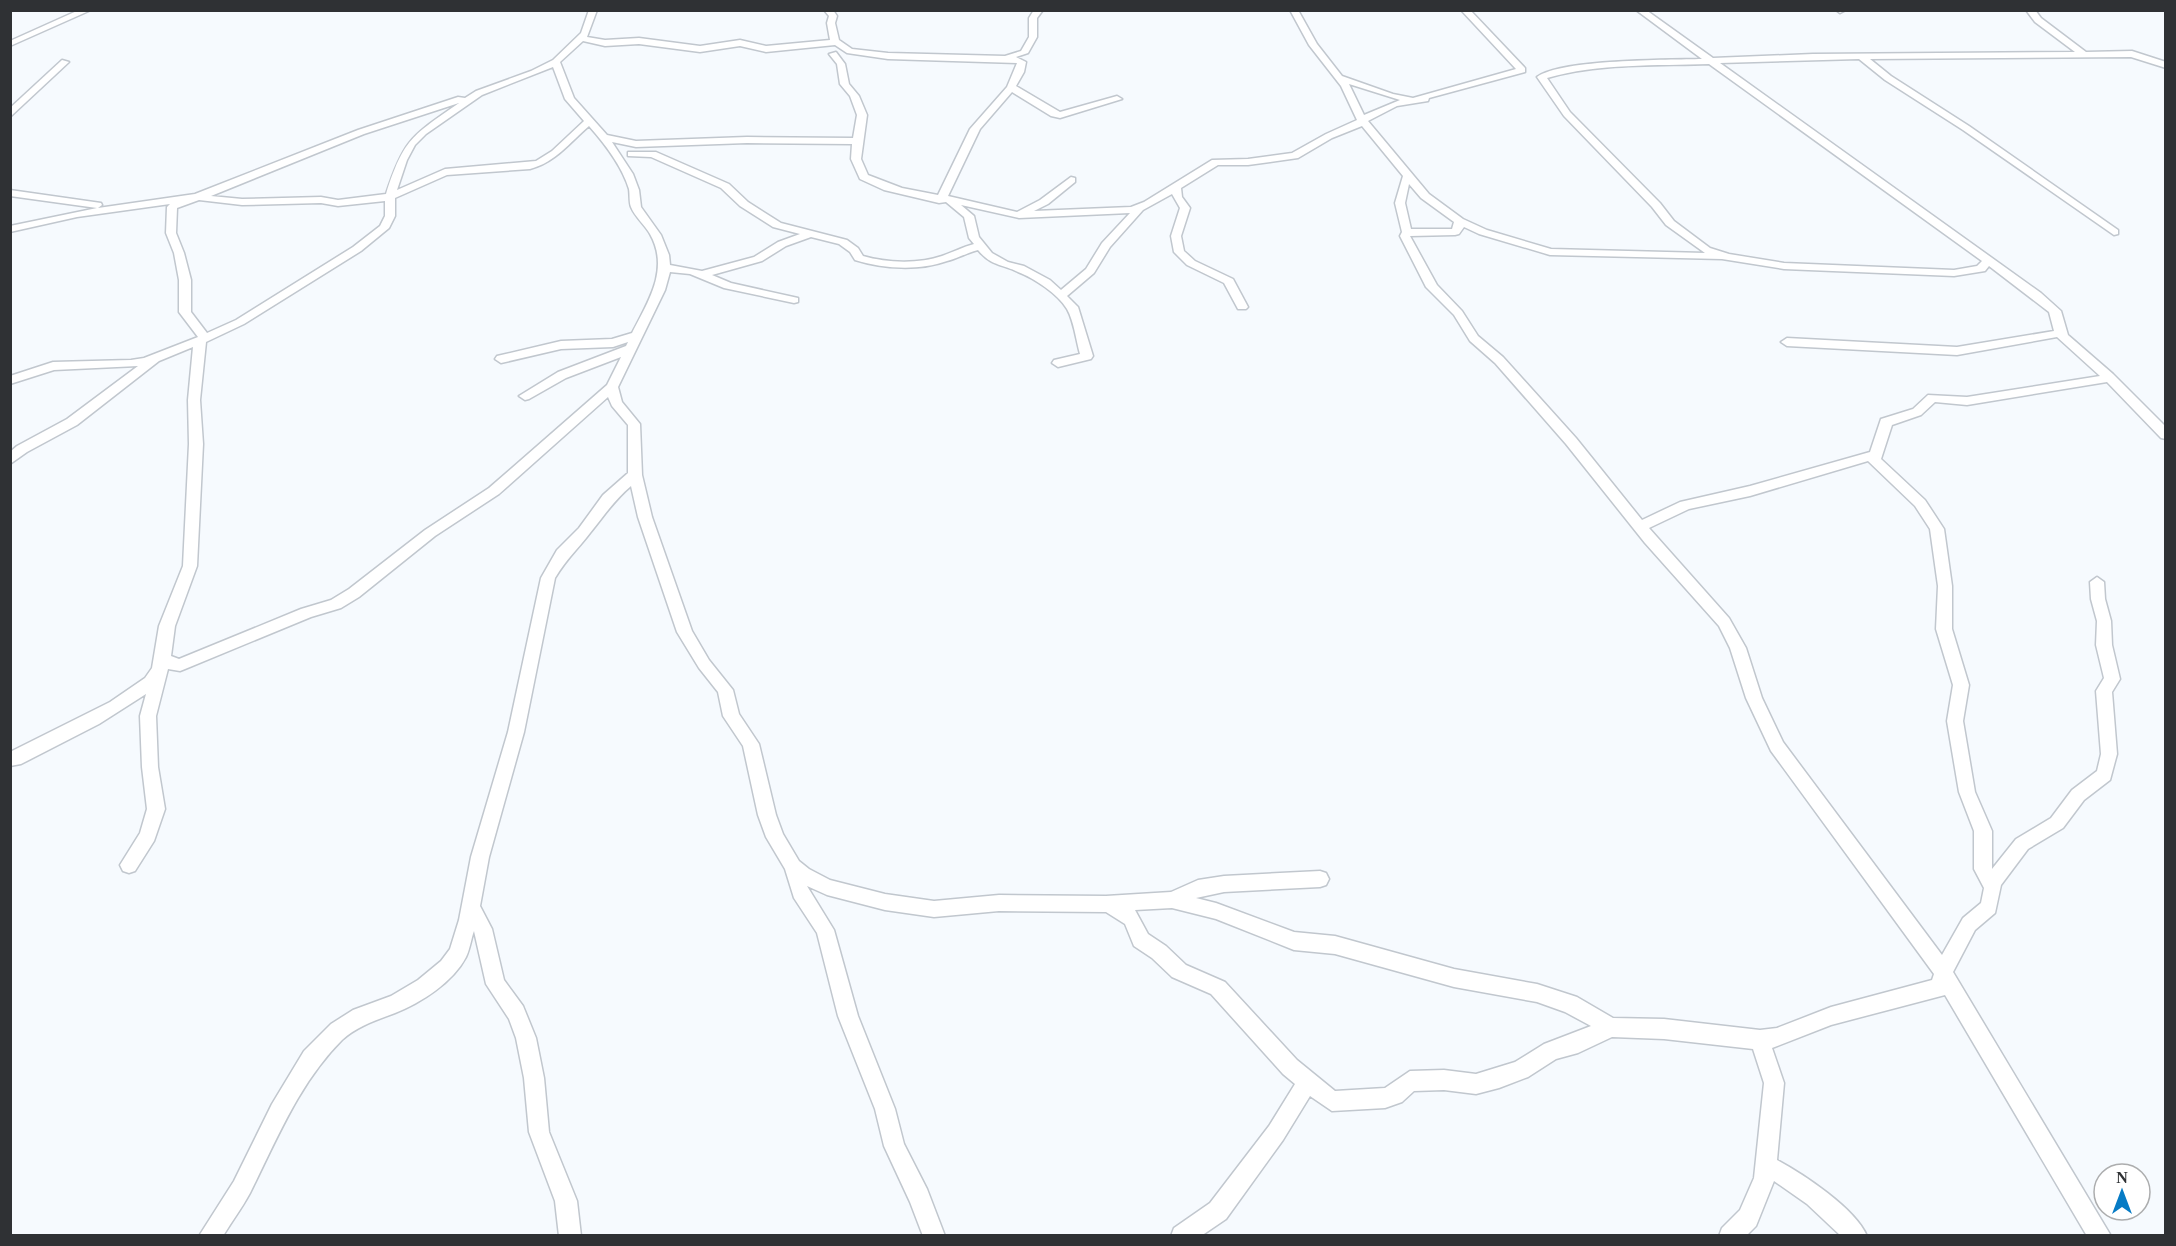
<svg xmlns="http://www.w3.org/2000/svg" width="2176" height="1246" font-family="Georgia,serif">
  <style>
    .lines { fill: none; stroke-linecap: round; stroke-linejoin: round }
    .minor-casing { stroke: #c1c7ce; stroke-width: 3 }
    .minor { fill: #fff; fill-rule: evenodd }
  </style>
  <rect width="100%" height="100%" fill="#f6fafe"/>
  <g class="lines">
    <g class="minor-casing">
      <g id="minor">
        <path d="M79 10H91L10 46V41Z"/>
        <path d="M589 10H597L587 37 605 40 639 38 700 46 740 40 766 46 830 40 827 23 829 16 824 10H833L837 16 835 23 839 40 852 49 888 53 1005 56 1021 51 1029 37V18L1034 10H1043L1037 18V37L1028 53 1016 57 1026 62 1024 72 1016 86 1060 112 1117 96 1122 99 1060 118 1051 116 1012 92 980 129 948 196 1017 212 1040 200 1071 177 1075 178V182L1048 204 1034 211 1131 207 1144 202 1212 160 1248 159 1292 153 1326 134 1357 120 1341 86 1309 45 1290 10H1298L1317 44 1342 76 1393 94 1413 98 1516 69 1461 10H1470L1525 68V72L1429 98 1428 101 1397 106 1368 121 1429 194 1463 219 1487 230 1551 249 1705 253 1666 225 1652 207 1564 116 1537 77C1562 59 1668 60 1702 59L1636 10H1646L1713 58 1813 54 2075 52 2035 22 2026 10H2035L2041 18 2086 52 2132 51 2166 62V68L2131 57 1870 59 1891 76 1969 126 2118 230V234L2114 235 1963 130 1885 80 1859 59 1720 63 2041 293 2061 311 2068 335 2113 374 2166 427V439L2161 438 2107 382 1967 405 1935 402 1921 415 1892 425 1881 459 1925 500 1944 529 1952 586V629L1969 685 1963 721 1975 792 1992 831V869L2016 839 2051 818 2072 790 2097 771 2101 754 2096 691 2104 678 2096 645 2097 621 2091 599 2090 582 2097 577 2104 582 2105 599 2111 621 2112 645 2120 679 2112 692 2117 754 2110 780 2084 800 2063 828 2028 849 2001 885 1995 913 1975 930 1953 972 2111 1236H2087L1945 995 1831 1025 1772 1048 1784 1083 1777 1160C1803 1174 1855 1208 1867 1236H1841L1807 1204 1774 1181 1756 1226 1746 1236H1719L1722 1228 1740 1210 1754 1178 1764 1083 1753 1049 1664 1039 1612 1037 1578 1053 1556 1059 1528 1077 1499 1088 1476 1094 1444 1090 1414 1091 1402 1102 1385 1108 1332 1111 1310 1096 1283 1140 1226 1219 1201 1236H1171L1174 1228 1210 1203 1269 1126 1295 1084 1283 1074 1211 994 1172 977 1152 958 1134 946 1125 924 1106 912 999 911 934 917 885 910 827 895 807 886 834 930 858 1016 895 1109 904 1144 927 1189 945 1236H923L910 1202 884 1146 875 1109 838 1016 817 933 794 898 785 869 766 837 758 815 743 746 723 716 718 692 699 668 677 632 638 517 631 486C614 500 604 516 590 533 577 550 567 558 555 578L524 732 489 857 480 906 492 929 504 980 523 1006 536 1038 544 1078 549 1132 577 1201 581 1236H559L555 1201 529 1132 524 1078 516 1038 509 1019 486 984 474 931C471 939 470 949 466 957 453 982 421 1003 395 1013 377 1020 357 1026 342 1040 299 1083 277 1139 250 1193 242 1208 232 1221 223 1236H199L234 1181 272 1104 304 1051 331 1024 353 1010 391 996 418 980 441 961 450 949 459 920 471 857 508 732 541 578 557 550 579 528 603 495 628 473V425L612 406 608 397 499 494 435 536 359 597 341 608 311 617 185 669 180 671 168 669 156 716 158 767 165 809 154 841 135 871 129 873 123 871 120 865 140 833 147 809 142 767 140 716 146 694 99 724 21 764 10 766V752L110 702 145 678 152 668 159 626 183 566 189 444 188 400 193 347 159 361 77 425 27 452 10 464V452L17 446 67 419 138 366 54 370 10 384V376L53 362 131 360 144 358 198 337 179 312V280L174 253 166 233 167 207 170 204 77 217 10 232V226L97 208 10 196V190L101 203 102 205 98 208 195 194 358 130 458 97 465 98 476 91 531 71 553 60 581 33ZM583 41 605 46 639 44 700 52 740 46 766 52 835 45 847 53 888 59 1017 63 1007 87 970 129 938 195 902 188 868 175 861 159 867 115 859 96 849 84 845 64 836 52 829 54 837 64 840 84 850 96 857 115 853 138 747 137 636 141 607 135 574 98 560 62ZM1709 64 1982 261 1977 266 1954 270 1784 263 1729 254 1710 248 1674 221 1660 203 1570 112 1547 78C1599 63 1656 66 1709 64ZM553 67 565 99 584 121 552 151 536 161 445 169 397 190 407 160 415 145 426 134 482 95ZM1349 84 1400 100 1364 115ZM459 103C412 136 404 138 386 194L338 200 321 197 242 199 211 196 364 134ZM589 126C605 144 622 166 629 189 630 195 629 202 631 207 635 217 645 225 650 234 670 269 648 302 632 333L612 339 561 341 497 356 495 359 501 363 561 349 613 347 628 342 626 346 558 372 519 396 525 400 529 399 566 378 621 357 607 385 489 488 425 530 349 589 331 600 301 609 179 659 171 656 175 626 197 566 203 444 200 400 206 342 244 324 361 251 389 228 395 216V198L447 175 530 169C556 162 569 143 589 126ZM1362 126 1403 176 1395 203 1402 232 1400 236 1426 287 1454 315 1470 341 1495 363 1566 444 1645 543 1719 626 1730 648 1746 698 1771 751 1934 974 1932 980 1831 1007 1777 1028 1760 1030 1664 1019 1613 1018 1577 997 1537 984 1454 969 1335 936 1294 932 1216 903 1196 898 1224 892 1320 887 1326 885 1329 879 1326 873 1320 871 1224 876 1198 880 1171 892 1106 896 999 895 934 901 885 894 830 880 809 869 799 861 783 834 776 815 759 744 739 714 733 690 709 660 692 631 652 517 642 475 640 424 622 402 618 387 665 290 670 272 690 274 724 288 794 303 798 302V298L731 283 712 275 762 261 786 246 811 237 839 244 850 252 855 260C884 269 919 271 947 261 958 258 967 253 978 250 991 266 1002 264 1018 272 1034 278 1058 294 1067 309 1074 321 1076 340 1080 354L1054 360 1052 363 1058 367 1091 359 1093 356 1078 307 1067 296 1094 273 1110 247 1143 210 1172 194 1180 208 1171 236 1174 252 1187 265 1224 283 1238 309H1246L1248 307 1233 279 1195 261 1184 251 1181 236 1190 208 1182 197 1181 188 1218 165H1248L1298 158 1332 138ZM612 142 636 147 747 143 852 144 851 159 860 179 884 190 939 203 946 202 964 217 969 238 974 244C963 247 953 252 942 256 919 264 887 263 863 256L858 248 847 240 781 223 748 202 729 184 656 152H628V156L651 157 721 188 740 206 773 227 800 234 778 242 754 257 702 271 670 265 669 255 661 235 641 207 639 190 633 174ZM1409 184 1421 198 1454 222 1452 229H1411L1405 203ZM199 200 242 205 321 203 338 206 385 201V216L380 226 353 247 236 320 207 333 191 312V280L184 253 176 233 177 208ZM961 205 1019 218 1130 213 1102 243 1086 269 1061 290 1050 280 1024 266 1008 262 992 253 979 237 974 216ZM1464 227 1479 234 1550 255 1722 259 1784 269 1954 276 1985 271 1989 266 2049 312 2054 331 1957 347 1787 338 1781 342 1787 346 1957 355 2057 337 2100 376 1967 397 1928 395 1913 409 1881 419 1870 452 1750 486 1680 502 1642 520 1576 438 1503 357 1478 336 1462 311 1437 285 1410 236 1455 235 1459 234ZM1868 461 1915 506 1930 529 1938 586 1936 629 1953 685 1947 721 1959 792 1974 831V869L1984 888 1981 903 1963 918 1942 955 1783 742 1762 698 1746 648 1729 618 1649 528 1689 509 1750 496ZM1172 908 1216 919 1294 950 1335 954 1454 987 1537 1002 1565 1012 1591 1026 1544 1044 1515 1062 1476 1074 1444 1070 1410 1071 1385 1088 1335 1091 1297 1060 1225 982 1186 965 1166 946 1148 934 1135 910Z"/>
        <path d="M1836 10H1844V11L1840 13Z"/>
        <path d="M62 60 69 62 10 117V108Z"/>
      </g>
    </g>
    <use href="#minor" class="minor"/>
  </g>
  <rect width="2176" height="1246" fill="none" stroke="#2f3134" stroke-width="24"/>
  <g transform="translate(2122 1192)"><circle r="28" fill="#ffffff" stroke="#acadae" stroke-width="1.5"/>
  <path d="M0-4.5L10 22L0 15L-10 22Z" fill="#067bc5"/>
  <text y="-9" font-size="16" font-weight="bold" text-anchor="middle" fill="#2f3134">N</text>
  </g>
</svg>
